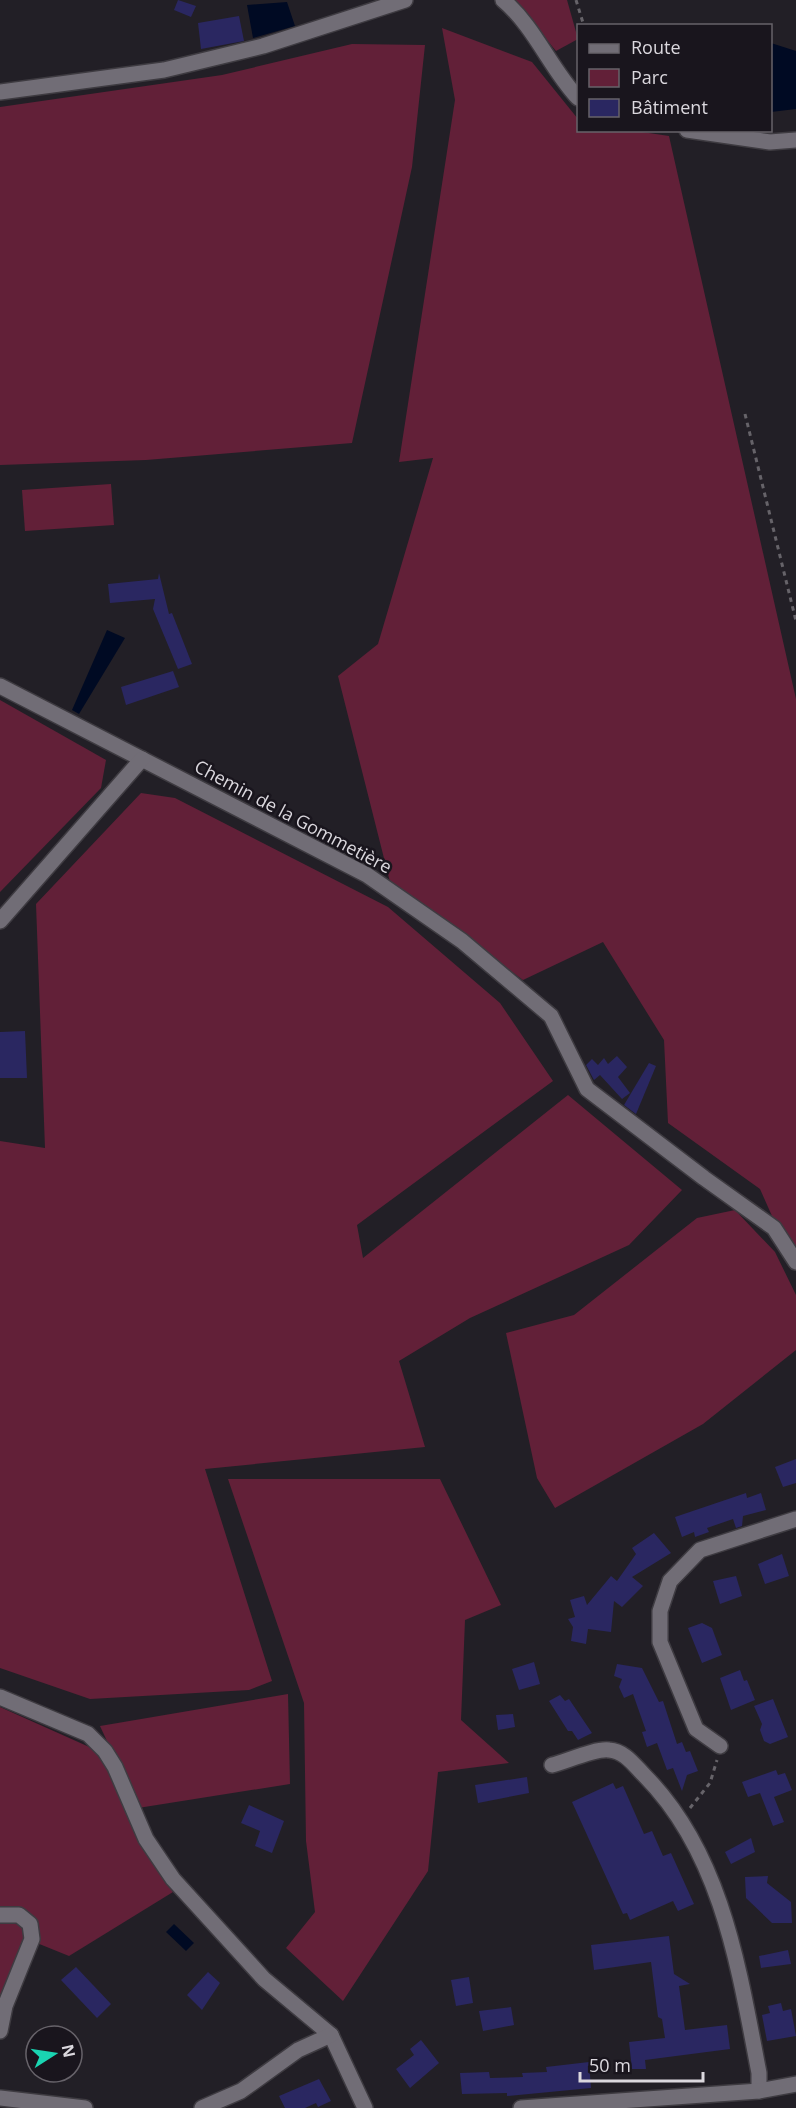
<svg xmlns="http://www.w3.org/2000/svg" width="796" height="2108" font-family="'Open Sans',sans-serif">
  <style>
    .green { fill: #622038 }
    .water { fill: #000a23 }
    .building { fill: #2a2761 }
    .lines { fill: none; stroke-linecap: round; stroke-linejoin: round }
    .minor-casing { stroke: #3e3b41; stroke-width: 18 }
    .path { stroke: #666369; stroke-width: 3; stroke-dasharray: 4.5 4.5; stroke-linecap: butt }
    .minor { stroke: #716d76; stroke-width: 15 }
    .labels { text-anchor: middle; stroke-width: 5; stroke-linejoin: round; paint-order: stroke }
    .street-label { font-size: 18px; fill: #dbd8de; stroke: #19151d }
  </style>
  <rect width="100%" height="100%" fill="#221f26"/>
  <g class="green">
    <path d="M514 0H567L578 39 556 51Z"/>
    <path d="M442 28 532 62 578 119V130H629L669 136 796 699V1270L760 1189 668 1123 664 1040 603 942 523 980 390 882 338 676 378 644 433 458 399 462 455 100Z"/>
    <path d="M352 44 425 45 412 167 352 443 146 460 0 465V107L222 75Z"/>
    <path d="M111 484 114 525 25 531 22 490Z"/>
    <path d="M0 700 106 760 101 788 0 892Z"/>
    <path d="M141 793 175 798 388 907 500 1003 553 1081 357 1225 363 1258 568 1095 682 1190 629 1245 470 1318 399 1361 425 1447 205 1469 272 1681 249 1690 90 1699 0 1668V1141L45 1148 36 904Z"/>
    <path d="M735 1210 775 1252 796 1295V1350L703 1424 555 1508 537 1478 506 1333 574 1315 697 1218Z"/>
    <path d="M228 1479H440L501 1605 465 1620 461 1720 509 1763 438 1772 428 1871 343 2001 286 1948 315 1912 306 1841 304 1703Z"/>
    <path d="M288 1694 290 1784 138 1808 100 1726Z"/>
    <path d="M0 1707 96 1750 131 1809 173 1892 69 1956 27 1939 0 2001Z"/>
  </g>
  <g class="water">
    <path d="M287 2 295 26 253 38 247 5Z"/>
    <path d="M771 43 796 51V109L771 112Z"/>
    <path d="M107 630 125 638 79 714 72 710Z"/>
    <path d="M174 1924 194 1943 186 1951 166 1932Z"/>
  </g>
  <g class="building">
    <path d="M178 0 196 6 191 17 174 10Z"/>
    <path d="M239 16 244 41 201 49 198 23Z"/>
    <path d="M159 573 169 614 172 613 192 664 178 669 153 609 155 599 110 603 108 584 158 579Z"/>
    <path d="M173 671 179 687 126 705 121 687Z"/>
    <path d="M25 1031 27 1078H0V1032Z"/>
    <path d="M617 1056 627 1067 618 1077 630 1093 622 1099 600 1075 594 1080 586 1065 592 1059 598 1065 604 1058 608 1064Z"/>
    <path d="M649 1063 656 1066 636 1114 624 1105Z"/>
    <path d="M796 1459V1483L783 1487 775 1467Z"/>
    <path d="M746 1493 747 1498 761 1493 766 1510 743 1516 742 1526 736 1528 733 1519 707 1528 709 1532 695 1537 694 1532 682 1537 675 1517Z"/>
    <path d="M654 1533 671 1553 632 1577 643 1586 622 1607 614 1601 611 1632 588 1629 586 1644 571 1641 573 1627 568 1619 575 1617 570 1600 584 1596 587 1605 611 1576 617 1581 636 1554 632 1548Z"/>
    <path d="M782 1554 789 1576 765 1584 758 1564Z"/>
    <path d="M736 1576 742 1596 720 1604 713 1581Z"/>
    <path d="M702 1623 712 1628 722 1655 702 1663 688 1628Z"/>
    <path d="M534 1662 540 1684 519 1690 512 1669Z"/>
    <path d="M617 1664 642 1668 659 1702 663 1701 677 1744 682 1742 686 1752 690 1751 698 1771 687 1775 682 1791 673 1768 667 1770 657 1743 647 1747 642 1732 646 1731 633 1694 624 1698 619 1687 622 1679 614 1676Z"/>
    <path d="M740 1670 744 1681 747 1680 755 1700 731 1710 720 1678Z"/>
    <path d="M560 1695 565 1701 569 1699 592 1733 578 1740 572 1731H568L549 1701Z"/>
    <path d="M773 1699 788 1737 770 1744 764 1741 760 1730 762 1724 754 1706Z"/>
    <path d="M513 1714 515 1727 498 1730 496 1715Z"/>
    <path d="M776 1770 778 1775 785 1773 792 1790 774 1797 784 1822 773 1826 760 1793 748 1797 742 1782Z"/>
    <path d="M527 1777 529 1793 478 1803 475 1785Z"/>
    <path d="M613 1783 616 1789 623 1786 644 1834 652 1831 663 1856 671 1853 694 1904 678 1911 673 1901 630 1920 627 1913 623 1914 572 1802Z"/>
    <path d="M249 1805 284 1821 272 1853 255 1846 260 1831 241 1823Z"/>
    <path d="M751 1838 755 1852 731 1864 725 1852Z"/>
    <path d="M768 1876 767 1883 791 1902 792 1923H772L746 1898 745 1877Z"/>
    <path d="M669 1936 674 1974 690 1984 679 1986 685 2030 727 2025 730 2049 645 2060 646 2069H632L629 2042 665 2038 662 2019 658 2017 651 1962 594 1970 591 1945Z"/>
    <path d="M788 1950 791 1964 761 1968 759 1956Z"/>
    <path d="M76 1967 111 2004 97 2018 61 1980Z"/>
    <path d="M208 1972 220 1983 202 2010 187 1995Z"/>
    <path d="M469 1977 473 2003 456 2006 451 1980Z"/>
    <path d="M781 2003 783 2011 791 2009 796 2036 767 2041 762 2015 770 2013 768 2006Z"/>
    <path d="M511 2007 514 2025 483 2031 479 2011Z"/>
    <path d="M421 2040 439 2063 410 2088 396 2069 414 2055 410 2049Z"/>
    <path d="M589 2062 591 2088 507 2096V2093L462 2094 460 2073 489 2072 490 2078 523 2077 522 2073 547 2072 546 2067Z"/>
    <path d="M319 2079 331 2101 318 2107 316 2103 305 2108H285L279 2096Z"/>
  </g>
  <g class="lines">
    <g class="minor-casing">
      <g id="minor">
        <path d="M503 0C535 27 550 68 578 98"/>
        <path d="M0 92 164 70 263 46 405 0"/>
        <path d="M687 130 770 142 796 140"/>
        <path d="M0 686 367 875 462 941 551 1016 587 1089 704 1178 774 1228 796 1262"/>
        <path d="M0 921 142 759"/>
        <path d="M0 1697 88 1734 105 1751 115 1767 146 1839 173 1879 264 1979 331 2035 365 2108"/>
        <path d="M720 1746 696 1729 660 1642V1611L670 1581 700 1550 796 1519"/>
        <path d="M552 1765C565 1762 596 1748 609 1750 625 1751 634 1765 645 1776 722 1854 739 1969 759 2073V2091"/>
        <path d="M0 1915H19L30 1924 32 1939 5 2006 0 2031"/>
        <path d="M0 2098 85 2108"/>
        <path d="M202 2108 241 2091 298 2050 331 2035"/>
        <path d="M521 2108 759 2091 796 2084"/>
      </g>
    </g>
    <g class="path">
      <path d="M576 0 584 26"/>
      <path d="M745 414 796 621"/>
      <path d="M690 1808 710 1783 717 1760"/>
    </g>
    <use href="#minor" class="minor"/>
  </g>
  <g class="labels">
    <g class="street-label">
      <text transform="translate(293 817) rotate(28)" y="6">Chemin de la Gommetière</text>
    </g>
  </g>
  <rect x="577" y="24" width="195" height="108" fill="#19151d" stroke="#67636a" stroke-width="1.5"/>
  <rect x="589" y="44" width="30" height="9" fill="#716d76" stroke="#67636a" stroke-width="1.5"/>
  <text x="631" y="54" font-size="18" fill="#dbd8de">Route</text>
  <rect x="589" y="69" width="30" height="18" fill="#622038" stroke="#67636a" stroke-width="1.5"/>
  <text x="631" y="84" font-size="18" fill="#dbd8de">Parc</text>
  <rect x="589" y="99" width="30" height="18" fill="#2a2761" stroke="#67636a" stroke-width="1.5"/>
  <text x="631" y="114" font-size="18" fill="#dbd8de">Bâtiment</text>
  <g transform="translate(54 2054) rotate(78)"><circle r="28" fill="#19151d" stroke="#67636a" stroke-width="1.5"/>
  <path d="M0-4.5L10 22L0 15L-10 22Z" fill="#1ad5b2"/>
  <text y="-9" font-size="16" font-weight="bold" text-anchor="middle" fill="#dbd8de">N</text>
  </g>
  <path d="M580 2072v9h123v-9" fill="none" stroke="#dbd8de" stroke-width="3"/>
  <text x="589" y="2072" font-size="18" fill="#dbd8de" stroke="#19151d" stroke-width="4.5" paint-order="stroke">50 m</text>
</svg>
